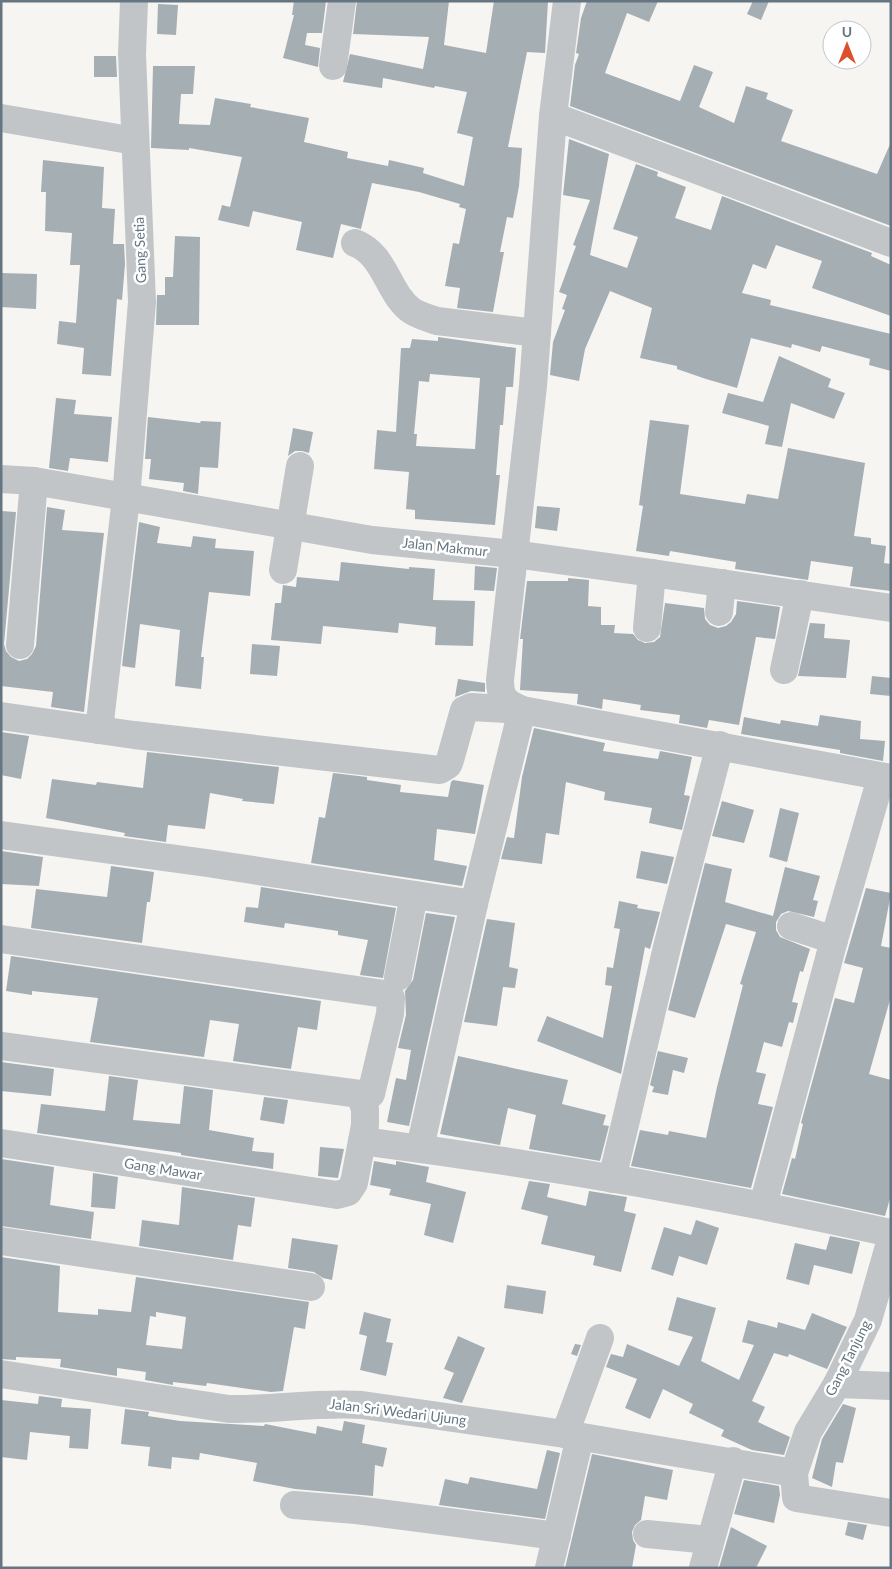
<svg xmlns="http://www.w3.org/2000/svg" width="892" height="1569" font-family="Lato,sans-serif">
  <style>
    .building { fill: #a5aeb3; fill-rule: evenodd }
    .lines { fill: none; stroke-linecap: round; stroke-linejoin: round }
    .minor { stroke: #c1c5c8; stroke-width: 28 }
    .labels { text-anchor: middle; stroke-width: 5; stroke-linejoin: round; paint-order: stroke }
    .street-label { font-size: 14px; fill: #657682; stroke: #fff }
  </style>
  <rect width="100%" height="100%" fill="#f6f5f2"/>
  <g class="building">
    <path d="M294 1H326L322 33H307L305 45 320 48 318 67 283 58 294 15H292Z"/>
    <path d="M357 1H449L444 45 486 53 494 1H548L545 53 527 52 508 147 522 148 519 186 513 218 507 217 500 252H504L493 312 457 308 460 288 445 286 453 243 459 244 466 209 459 207 460 204 419 192 372 183 361 229 341 224 333 258 296 250 302 222 253 211 249 227 218 220 222 205 230 207 242 157 189 148V150L151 148 153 66H195L193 94H181L179 124 210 125 215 98 251 104 250 107 309 118 304 142 348 152 347 158 388 166 389 160 424 168 423 173 464 186 473 137 457 133 467 92 435 86 434 88 383 78 382 88 343 82 350 54 423 69 429 37 353 34Z"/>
    <path d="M587 1H658L649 22 627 13 605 73 680 101 694 65 713 72 699 107 734 123 746 86 768 93 766 99 793 110 781 141 877 174 891 142V226L570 106 575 65 579 54 576 53 581 18Z"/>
    <path d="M753 1H769L761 20 747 14Z"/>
    <path d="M158 4 178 5 176 35 157 34Z"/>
    <path d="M94 56H116L117 77H94Z"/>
    <path d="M569 139 609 154 590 255 627 268 638 237 613 229 636 164 658 172 657 176 686 187 675 218 711 230 722 196 872 253 871 256 891 265V316L812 288 822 261 776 245 766 269 753 264 742 293 771 300 770 305 891 334V371L869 365 870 359 822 346 820 352 792 344 791 348 751 338 737 388 706 379 677 369V366L640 358 652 308 610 291 585 349 579 381 550 375 553 342 565 310 562 309 567 295 559 292 576 246 573 245 590 200 563 195Z"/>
    <path d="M43 160 104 167 102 208 115 209 113 244H124L125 264 122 300 117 299 111 376 82 374 84 348 57 344 59 321 76 323 80 265H70L72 233 45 231 46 192H41Z"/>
    <path d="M175 236 200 237 199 325H156L157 295H165V277H173Z"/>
    <path d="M1 273 37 274 36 309 1 307Z"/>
    <path d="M438 337 516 348 513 387H506L503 425H500L496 475H500L495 525 415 519V510L406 509 409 472 374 469 377 430 396 432 401 348H410L412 339 438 341ZM430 374 480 378 475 449 416 446 417 434H414L419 381 429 382Z"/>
    <path d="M779 356 831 379 828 387 845 393 834 419 791 403 782 447 765 444 769 426 722 413 728 393 763 402Z"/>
    <path d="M56 398 76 400 74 414 112 417 108 462 70 458 68 471 49 468Z"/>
    <path d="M148 417 200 423 201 421 221 422 218 468 200 467 198 494 183 491 184 483 149 479 151 459H145Z"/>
    <path d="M650 420 689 425 680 494 745 504 747 494 778 499 788 448 865 463 854 536 871 538V544L886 546 884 563 891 564V591L850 586 853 567 811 561 808 580 735 569 736 562 670 551 669 556 636 551 643 506 639 505Z"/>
    <path d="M293 428 313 432 309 453 302 451H295L288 456Z"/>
    <path d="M537 506 560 508 557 531 535 528Z"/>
    <path d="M47 507 65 510 62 530 104 533 84 712 51 707 53 692 1 686V511L16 512 4 644 6 651 11 657 19 661 27 659 32 654 36 646Z"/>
    <path d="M139 522 160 527 157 543 191 547 193 536 216 539 215 548 254 551 250 596 209 592 201 657H204L201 689 175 686 180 630 140 624 135 668 122 666Z"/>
    <path d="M341 562 409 569V567L435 569 433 600 475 601 473 646 435 645 436 627 399 623 398 633 323 626 321 644 271 640 275 603H281L283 585 296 587 297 577 339 581Z"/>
    <path d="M475 566 497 568 494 591 474 590Z"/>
    <path d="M568 578 589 580 588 606 601 607V625H615L614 633 633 634 638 640 645 643 654 642 660 637 665 603 704 608 705 619 710 625 718 628 726 626 731 622 736 614 737 601 780 607 775 639 756 637 739 725 709 720 707 728 679 723 680 715 640 710 641 705 603 699 602 709 577 704 578 694 520 690 523 639H520L527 581H568Z"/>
    <path d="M810 623 825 624 824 638 850 640 846 678 798 676Z"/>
    <path d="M252 644 280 646 277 676 250 674Z"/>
    <path d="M872 676 891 678V696L870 694Z"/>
    <path d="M458 679 485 683V692L471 691 455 697Z"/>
    <path d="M820 715 861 721 860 739 885 741 883 761 840 753V750L741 734 744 717 780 724 781 720 818 726Z"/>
    <path d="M534 728 605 743 603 751 658 759 660 751 692 757 684 795 690 796 682 830 649 823 652 808 604 800 605 792 566 782 559 835 546 833 542 864 501 859 507 837 514 838 522 777Z"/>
    <path d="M1 732 29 736 21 779 1 775Z"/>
    <path d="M147 752 279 767 274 804 242 801 243 799 210 793 205 829 168 825 166 842 124 836 125 833 46 818 52 779 96 785 97 782 143 788Z"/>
    <path d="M333 773 367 777V780L401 785 400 792 448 797 451 782 453 780 484 785 475 834 437 829 434 860 467 866 462 886 311 863 319 817 325 818Z"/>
    <path d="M722 801 754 810 744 843 712 836Z"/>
    <path d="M780 808 799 813 787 862 769 857Z"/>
    <path d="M1 851 43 857 39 886 1 884Z"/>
    <path d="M641 851 674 857 667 884 636 878Z"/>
    <path d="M705 863 732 869 725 902 773 916 785 867 820 876 813 900 818 901 814 917 788 911 781 914 776 922V930L780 937 810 949 803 972 800 971 792 1002 798 1003 793 1023 789 1022 782 1047 764 1042 756 1072 766 1074 758 1104 773 1107 751 1188 631 1166 640 1130 668 1135 669 1131 706 1138 717 1087 743 985 740 984 756 932 726 924 695 1018 668 1010Z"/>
    <path d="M111 866 154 872 150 902H147L142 943 31 928 36 889 107 897Z"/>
    <path d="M261 887 396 908 383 978 360 975 368 940 338 935V931L285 923 284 928 244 922 246 907 258 908Z"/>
    <path d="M866 888 891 893 881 946 891 948V996L869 1074 891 1080V1195L885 1216 782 1194 792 1158 795 1159 803 1124 801 1123 835 998 854 1003 863 968 844 963Z"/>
    <path d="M619 901 638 905 637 908 660 912 650 949 645 947 621 1074 537 1041 547 1016 603 1038 612 986 605 985 607 967 613 968 620 929 614 928Z"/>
    <path d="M426 913 455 917 409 1126 387 1122 396 1078 406 1080 411 1050 398 1048 406 1015 405 991 413 980Z"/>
    <path d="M487 919 515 923 509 967 518 969 515 988 503 987 497 1026 464 1022Z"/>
    <path d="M11 956 321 1001 317 1030 298 1027 291 1069 233 1061 239 1024 210 1020 204 1057 90 1042 98 998 32 991V995L6 991Z"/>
    <path d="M658 1051 688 1058 684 1073 673 1070 668 1095 652 1092 654 1087 650 1085Z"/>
    <path d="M458 1056 568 1080 562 1104 606 1115 603 1125 609 1126 600 1161 529 1149 536 1115 508 1108 500 1145 440 1134Z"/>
    <path d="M1 1062 54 1069 51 1096 1 1091Z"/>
    <path d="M109 1076 138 1080 133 1120 180 1124 184 1086 213 1090 209 1130 254 1138 252 1151 274 1153 273 1169 181 1155V1153L37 1133 41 1104 105 1111Z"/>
    <path d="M264 1097 288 1100 284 1124 260 1120Z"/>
    <path d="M320 1147 344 1149 338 1178 318 1176Z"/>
    <path d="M1 1159 54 1167 50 1205 94 1212 91 1239 1 1226Z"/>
    <path d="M374 1161 396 1165V1161L429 1167 426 1182 466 1192 453 1243 424 1235 431 1204 389 1195 391 1189 370 1185Z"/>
    <path d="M93 1173 118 1177 115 1209 91 1207Z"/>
    <path d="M529 1181 550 1184 547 1197 586 1206 589 1191 627 1197 624 1211 636 1214 621 1272 593 1265 595 1256 541 1244 548 1216 521 1209Z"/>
    <path d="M182 1187 255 1198 251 1227 238 1225 233 1260 139 1246 142 1220 179 1225Z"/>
    <path d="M696 1220 719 1228 707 1265 679 1256 673 1276 651 1269 664 1227 691 1235Z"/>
    <path d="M830 1236 860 1242 852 1274 814 1265 809 1285 786 1279 795 1243 826 1250Z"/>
    <path d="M292 1238 338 1245 332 1280 323 1278 314 1272 288 1268Z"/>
    <path d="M1 1257 60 1266 58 1312 98 1315V1309L131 1312 136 1277 309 1302 305 1329 294 1327 283 1391 271 1392 207 1383 206 1386 173 1382V1385L145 1380 146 1372 117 1368V1376L60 1367 61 1359 16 1357V1360L1 1359ZM156 1312 186 1317 182 1349 146 1345 150 1316 156 1317Z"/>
    <path d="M507 1285 546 1291 543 1314 504 1308Z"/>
    <path d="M677 1297 716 1308 701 1361 739 1380 754 1345 742 1342 748 1320 777 1328 778 1322 805 1330 812 1313 847 1327 827 1369 789 1354 788 1357 774 1353 752 1401 765 1407 758 1422 790 1437 784 1455 752 1450 721 1436 724 1430 689 1413 693 1404 663 1389 650 1419 625 1408 637 1379 606 1367 611 1354 623 1357 627 1344 679 1366 693 1337 668 1330Z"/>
    <path d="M364 1312 391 1319 386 1342 393 1343 386 1376 360 1370 367 1336 359 1334Z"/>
    <path d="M458 1336 485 1348 462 1403 443 1398 454 1373 444 1369Z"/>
    <path d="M575 1344 581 1345 577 1356 571 1354Z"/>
    <path d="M39 1396 62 1399 61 1407 91 1409 88 1449 69 1448 70 1436 30 1432 27 1460 1 1457V1400L38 1404Z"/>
    <path d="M843 1404 856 1408 843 1463 836 1462 832 1487 812 1478 822 1439Z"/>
    <path d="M125 1409 149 1412 148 1416 180 1421 264 1426 265 1424 316 1434 317 1426 342 1431 344 1421 365 1425 362 1443 387 1448 383 1467 375 1465 373 1496 295 1489 253 1481 257 1463 200 1453 199 1460 172 1457 171 1469 148 1466 150 1447 121 1444Z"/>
    <path d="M547 1450 560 1453 545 1519 439 1505 445 1479 468 1484 470 1477 537 1489Z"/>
    <path d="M592 1454 673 1470 667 1500 645 1496 641 1520 635 1525 632 1532 633 1540 636 1545 632 1568H565Z"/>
    <path d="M744 1480 779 1486 780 1495 774 1523 734 1514Z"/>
    <path d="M848 1522 867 1525 863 1540 845 1535Z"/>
    <path d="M731 1527 767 1546 756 1568H719Z"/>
  </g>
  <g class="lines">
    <g class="minor">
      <path d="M333 66 342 1"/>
      <path d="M553 116 891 243"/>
      <path d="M1 118 135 141"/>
      <path d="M355 243C386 255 387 293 412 311 420 316 428 318 437 321L537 333"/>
      <path d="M1 479 34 481 372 540 514 554 652 573 891 608"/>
      <path d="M283 570 300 466"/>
      <path d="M719 612 722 583"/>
      <path d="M647 628 652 573"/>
      <path d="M20 645 34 481"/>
      <path d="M784 670 800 594"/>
      <path d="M522 710C506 703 500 699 500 680L533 386 553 116 567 1"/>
      <path d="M1 716 134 735 440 770 448 765 450 760 464 710 471 707 522 710 891 778"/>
      <path d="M99 730 126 498 142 302 132 54 134 1"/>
      <path d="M1 835 207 863 474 904"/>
      <path d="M791 926 834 940"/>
      <path d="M1 939 385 994 391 998 390 1014 371 1094H360"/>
      <path d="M398 977 414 895"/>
      <path d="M1 1046 360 1094 365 1109V1125L354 1183 348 1192 337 1195 1 1143"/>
      <path d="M362 1141C539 1164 716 1194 891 1233"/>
      <path d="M420 1148 474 904 522 710"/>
      <path d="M612 1179 668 943 720 745"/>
      <path d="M763 1205 834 940 881 778"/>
      <path d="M891 1239 868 1320 837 1384 808 1432 794 1473 796 1498 891 1513"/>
      <path d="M1 1241 311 1287"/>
      <path d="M1 1374 229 1409C273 1410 317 1402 362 1405L565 1434 794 1473"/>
      <path d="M837 1384 891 1386"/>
      <path d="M565 1434 600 1338"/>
      <path d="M294 1505 356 1510 557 1536"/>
      <path d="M647 1534 710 1540"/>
      <path d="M549 1568 580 1437"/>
      <path d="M703 1568 733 1461"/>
    </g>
  </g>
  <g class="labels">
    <g class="street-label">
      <text transform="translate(140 250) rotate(-92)" y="5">Gang Setia</text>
      <text transform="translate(445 547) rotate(6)" y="5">Jalan Makmur</text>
      <text transform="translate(163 1169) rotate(9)" y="5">Gang Mawar</text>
      <text transform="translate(848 1358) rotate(-63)" y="5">Gang Tanjung</text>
      <text transform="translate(398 1412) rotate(7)" y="5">Jalan Sri Wedari Ujung</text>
    </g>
  </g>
  <rect width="892" height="1569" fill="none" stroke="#657682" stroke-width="5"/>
  <g transform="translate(847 45)"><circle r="24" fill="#ffffff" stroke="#c1c8cd"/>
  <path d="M0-4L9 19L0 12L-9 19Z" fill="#dc512b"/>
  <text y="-8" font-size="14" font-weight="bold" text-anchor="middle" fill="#657682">U</text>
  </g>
</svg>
